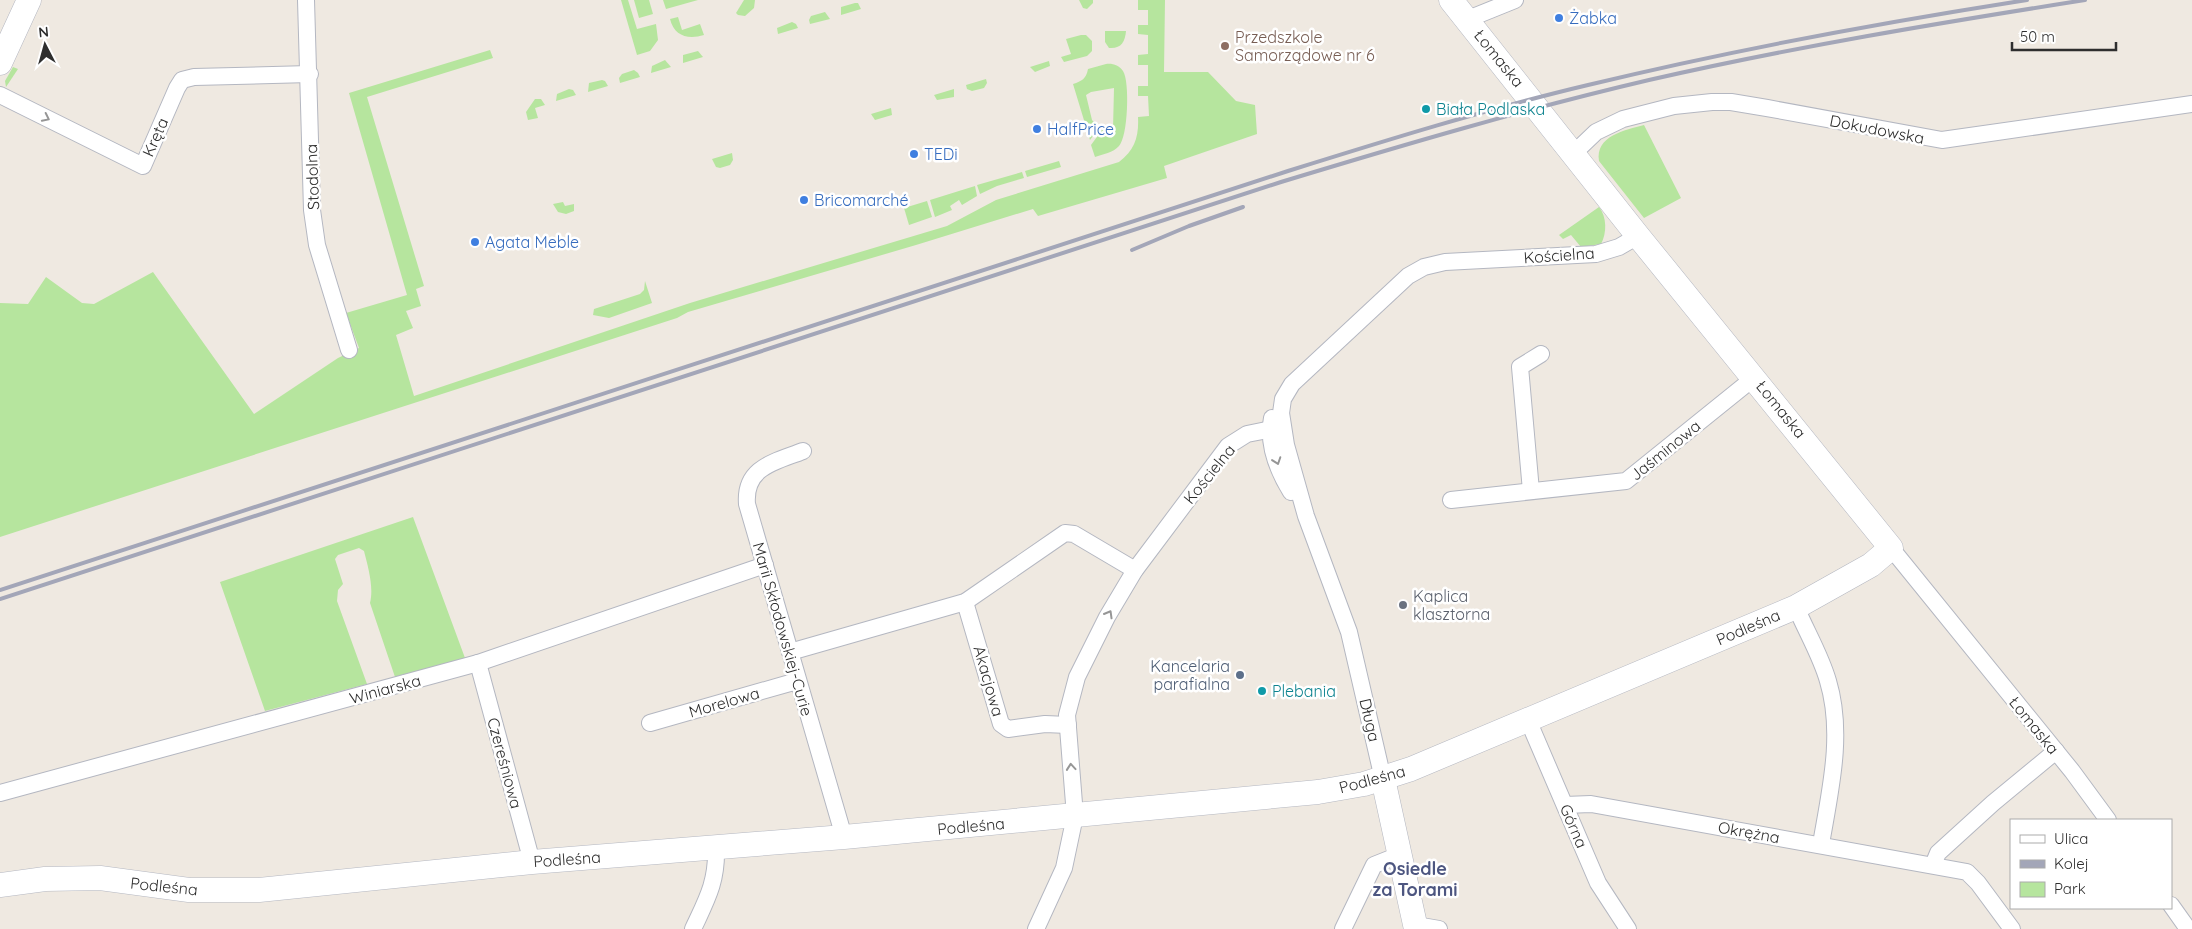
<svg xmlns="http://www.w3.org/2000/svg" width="2192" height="929" font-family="Quicksand,sans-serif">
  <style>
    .green { fill: #b6e59e }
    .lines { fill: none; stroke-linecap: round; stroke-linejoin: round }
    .street-casing { stroke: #b4b7c1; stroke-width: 18 }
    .secondary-casing { stroke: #b4b7c1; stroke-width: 25 }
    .street { stroke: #fff; stroke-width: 16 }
    .secondary { stroke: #fff; stroke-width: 24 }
    .rail { stroke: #a3a6b8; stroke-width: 4 }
    .oneway { stroke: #969696 }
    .shop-dot { fill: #3f7fe0; stroke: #fff; stroke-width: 2 }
    .education-dot { fill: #8d6e63; stroke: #fff; stroke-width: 2 }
    .culture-dot { fill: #0f9aa8; stroke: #fff; stroke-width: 2 }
    .worship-dot { fill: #6b7280; stroke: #fff; stroke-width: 2 }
    .service-dot { fill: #5c6f8a; stroke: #fff; stroke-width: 2 }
    .labels { text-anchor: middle; stroke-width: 5; stroke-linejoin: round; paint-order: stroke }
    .shop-label { font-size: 16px; fill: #366cbe; stroke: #fff; text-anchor: start }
    .education-label { font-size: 16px; fill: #785e54; stroke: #fff; text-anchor: start }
    .street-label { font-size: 16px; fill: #2e2e2e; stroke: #fff }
    .culture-label { font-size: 16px; fill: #0d838f; stroke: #fff; text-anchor: start }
    .worship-label { font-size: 16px; fill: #5b616d; stroke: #fff; text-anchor: start }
    .service-label { font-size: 16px; fill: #4e5e75; stroke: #fff; text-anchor: end }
    .neighbourhood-label { font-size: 18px; font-weight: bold; fill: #4d5680; stroke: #fff }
  </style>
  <rect width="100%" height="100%" fill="#efe9e1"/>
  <g class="green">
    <path d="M621 0H628L637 29 656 24 658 40 650 51 637 55Z"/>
    <path d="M634 0H649L653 14 639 18Z"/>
    <path d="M663 0H698L666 9Z"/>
    <path d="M744 0H755L754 8 745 16 738 15 736 13Z"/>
    <path d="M1079 0H1093V3L1087 9 1083 8Z"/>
    <path d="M1138 0H1165L1164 72H1208L1236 101 1255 105 1257 134 1164 166 1167 178 1038 216 1033 209 916 245 688 312 677 318 0 537V303L28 304 46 277 82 303 94 304 153 272 254 414 338 358 359 348 346 313 407 295 349 93 490 50 493 58 367 97 424 286 416 289 421 306 406 311 413 328 396 335 414 396 690 303 947 226 996 200 1119 162C1135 150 1139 136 1138 117L1149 116 1148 96H1138V86H1148V65H1138V55L1148 54V35L1138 34V25H1148V10H1138Z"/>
    <path d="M855 3H858L861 9 841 15V7Z"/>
    <path d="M825 12 830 19 810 24 809 20 811 16Z"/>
    <path d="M678 17 682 30 700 24 704 35C688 40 674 36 670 19Z"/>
    <path d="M792 22 796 24 798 28 778 34 777 28Z"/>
    <path d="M1105 31H1126C1125 42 1121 49 1109 48L1105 42Z"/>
    <path d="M1081 35H1086L1092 41V51L1087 56 1064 62 1061 57 1071 54 1066 39Z"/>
    <path d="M698 51 703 57 683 63V55Z"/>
    <path d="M665 60 671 67 651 73 652 66Z"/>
    <path d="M1049 61 1050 66 1035 72 1030 67Z"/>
    <path d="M1106 64C1112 63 1119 65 1123 71 1130 81 1128 137 1119 146 1113 153 1103 154 1095 157L1091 145 1102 130 1113 129 1114 88 1091 92 1086 95 1092 120 1099 128 1090 140 1073 84C1082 81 1086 79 1088 69Z"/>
    <path d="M13 67 18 69 6 87 5 81Z"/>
    <path d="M634 70 638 73 640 77 620 83 619 78 622 74Z"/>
    <path d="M986 79 987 83 984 88 972 91 967 89 966 85Z"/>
    <path d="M602 80 605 81 608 86 588 92 589 83Z"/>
    <path d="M569 89 573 90 576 95 556 101 557 94Z"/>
    <path d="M954 89V97L937 100 934 95Z"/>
    <path d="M535 99H541L545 105 535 108 538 118 528 120 526 112Z"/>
    <path d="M891 108 892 115 875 120 871 114Z"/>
    <path d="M1644 125 1681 198 1644 218 1599 161C1595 136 1625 130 1644 125Z"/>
    <path d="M732 153 733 160 730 165 720 168 716 167 712 159Z"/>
    <path d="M1059 161 1061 167 1027 177 1025 171Z"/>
    <path d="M1022 172 1024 178 997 186 980 194 977 185Z"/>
    <path d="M975 186 977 196 962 205 959 200 950 206 952 210 935 217 930 200Z"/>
    <path d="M927 201 932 217 909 225 904 208Z"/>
    <path d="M563 202 565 206 574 204V211L566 214 558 212 553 204Z"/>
    <path d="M1599 207C1607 217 1607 233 1601 244L1581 247 1571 235 1563 239 1559 235Z"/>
    <path d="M645 281 652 303 609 318 593 315 594 309 640 294 644 290Z"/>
    <path d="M413 517 465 658 395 677 370 603C374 587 368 567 364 551L359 548 338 555 335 559 343 584 338 590 337 601 367 684 265 711 220 582Z"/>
  </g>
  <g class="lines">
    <g class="street-casing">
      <g id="street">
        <path d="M306 0 312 210 317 245 349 350"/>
        <path d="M1468 19 1515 0"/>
        <path d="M0 95 143 166 177 88 182 80 194 77 310 74"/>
        <path d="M1574 153 1596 132 1623 119 1674 106 1712 102H1731L1767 108 1942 140 2192 104"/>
        <path d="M1272 418C1267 444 1278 471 1291 492"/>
        <path d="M803 451C775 462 744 467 747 504L844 837"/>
        <path d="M1531 491 1520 367 1541 354"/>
        <path d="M1451 500 1626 481 1755 377"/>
        <path d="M1891 548 2072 771 2108 820"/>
        <path d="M965 602 1001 724 1008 729 1045 724 1068 725"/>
        <path d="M1796 607C1806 631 1821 656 1828 681 1844 734 1830 791 1821 844"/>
        <path d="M790 652 965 602 1065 533 1074 534 1135 570"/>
        <path d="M478 663 532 862"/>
        <path d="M1528 720 1598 883 1628 929"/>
        <path d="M650 723 797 681"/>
        <path d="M1383 779 1349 632 1306 516 1286 445 1281 413 1283 399 1292 384 1408 276 1424 267 1445 262 1596 254 1619 247 1638 236"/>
        <path d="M0 793 478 663 765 565"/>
        <path d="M1565 805 1591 804 1967 872 1978 883 2012 929"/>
        <path d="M1933 865 1938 853 1993 803 2056 751"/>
        <path d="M2171 905 2188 929"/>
        <path d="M1416 925 1439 929"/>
        <path d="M693 929C707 899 717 882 716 848"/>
        <path d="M1036 929 1064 868 1075 816 1067 715 1077 677 1107 617 1135 570 1228 446 1247 434 1282 427"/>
        <path d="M1343 929 1374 865 1399 855"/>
      </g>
    </g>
    <g class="secondary-casing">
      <g id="secondary">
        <path d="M0 63 29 0"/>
        <path d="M1383 779 1416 929"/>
        <path d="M0 885 45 879 100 878 189 890H259L532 862 844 837 1318 792 1364 784 1411 769 1796 607 1871 565 1891 548 1638 236 1451 0"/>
      </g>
    </g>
    <use href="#street" class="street"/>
    <use href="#secondary" class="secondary"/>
    <g class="rail">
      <path d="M1132 250 1189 226 1243 207"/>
      <path d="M0 590 1288 171C1387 140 1487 109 1588 85 1733 50 1879 23 2027 0"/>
      <path d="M0 599 1281 182C1403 145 1525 109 1649 80 1793 47 1939 23 2085 0"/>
    </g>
  </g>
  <defs><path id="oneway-chevron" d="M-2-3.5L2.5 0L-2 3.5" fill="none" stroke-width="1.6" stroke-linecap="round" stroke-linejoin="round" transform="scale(1.25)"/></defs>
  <g class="oneway">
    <use href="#oneway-chevron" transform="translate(46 118) rotate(26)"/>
    <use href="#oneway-chevron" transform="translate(1277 461) rotate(71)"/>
    <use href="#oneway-chevron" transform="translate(1109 614) rotate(-60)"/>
    <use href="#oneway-chevron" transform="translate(1071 767) rotate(-95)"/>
  </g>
  <g class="shop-dot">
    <circle cx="1559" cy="18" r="5"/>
    <circle cx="1037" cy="129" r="5"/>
    <circle cx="914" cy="154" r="5"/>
    <circle cx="804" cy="200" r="5"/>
    <circle cx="475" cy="242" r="5"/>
  </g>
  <circle class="education-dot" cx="1225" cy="46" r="5"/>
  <g class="culture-dot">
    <circle cx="1426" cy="109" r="5"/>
    <circle cx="1262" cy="691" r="5"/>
  </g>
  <circle class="worship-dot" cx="1403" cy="605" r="5"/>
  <circle class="service-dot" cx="1240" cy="675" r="5"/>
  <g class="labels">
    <g class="shop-label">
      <text x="1569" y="24">Żabka</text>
      <text x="1047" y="135">HalfPrice</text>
      <text x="924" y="160">TEDi</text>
      <text x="814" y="206">Bricomarché</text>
      <text x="485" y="248">Agata Meble</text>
    </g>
    <g class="education-label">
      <text x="1235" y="43">Przedszkole<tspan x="1235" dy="18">Samorządowe nr 6</tspan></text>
    </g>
    <g class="street-label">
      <text transform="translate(1499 58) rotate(51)" y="6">Łomaska</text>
      <text transform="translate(1877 129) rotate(11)" y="6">Dokudowska</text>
      <text transform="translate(155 137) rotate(-66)" y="6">Kręta</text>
      <text transform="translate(312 177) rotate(-92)" y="6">Stodolna</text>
      <text transform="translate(1559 255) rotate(-4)" y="6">Kościelna</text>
      <text transform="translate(1781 409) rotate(51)" y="6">Łomaska</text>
      <text transform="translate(1665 450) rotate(-39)" y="6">Jaśminowa</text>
      <text transform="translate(1209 474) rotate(-51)" y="6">Kościelna</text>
      <text transform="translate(1748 627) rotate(-23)" y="6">Podleśna</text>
      <text transform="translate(783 629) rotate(74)" y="6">Marii Skłodowskiej-Curie</text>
      <text transform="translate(989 681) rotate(74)" y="6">Akacjowa</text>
      <text transform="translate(385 689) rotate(-15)" y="6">Winiarska</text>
      <text transform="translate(724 702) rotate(-16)" y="6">Morelowa</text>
      <text transform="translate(1370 720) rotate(77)" y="6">Długa</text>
      <text transform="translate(2034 725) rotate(51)" y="6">Łomaska</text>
      <text transform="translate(505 763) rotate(75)" y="6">Czereśniowa</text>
      <text transform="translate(1372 779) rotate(-15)" y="6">Podleśna</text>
      <text transform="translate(971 826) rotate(-5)" y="6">Podleśna</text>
      <text transform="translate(1574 826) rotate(67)" y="6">Górna</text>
      <text transform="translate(1749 832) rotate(10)" y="6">Okrężna</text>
      <text transform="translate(567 859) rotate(-4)" y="6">Podleśna</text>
      <text transform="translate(164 886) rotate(6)" y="6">Podleśna</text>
    </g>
    <g class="culture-label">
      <text x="1436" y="115">Biała Podlaska</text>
      <text x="1272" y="697">Plebania</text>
    </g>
    <g class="worship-label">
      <text x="1413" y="602">Kaplica<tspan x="1413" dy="18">klasztorna</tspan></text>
    </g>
    <g class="service-label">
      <text x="1230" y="672">Kancelaria<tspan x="1230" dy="18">parafialna</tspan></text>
    </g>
    <g class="neighbourhood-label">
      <text x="1415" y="875">Osiedle<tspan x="1415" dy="21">za Torami</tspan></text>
    </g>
  </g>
  <rect x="2010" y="819" width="162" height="90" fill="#ffffff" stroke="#ababab"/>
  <rect x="2020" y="835" width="25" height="8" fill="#ffffff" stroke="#ababab"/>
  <text x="2054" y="844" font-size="15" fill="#2e2e2e">Ulica</text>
  <rect x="2020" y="860" width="25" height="8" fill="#a3a6b8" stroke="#ababab"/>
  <text x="2054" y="869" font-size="15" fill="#2e2e2e">Kolej</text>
  <rect x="2020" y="882" width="25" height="15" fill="#b6e59e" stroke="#ababab"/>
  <text x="2054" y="894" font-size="15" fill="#2e2e2e">Park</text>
  <g transform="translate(45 45) rotate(354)" stroke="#ffffff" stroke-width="4" paint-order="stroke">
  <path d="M0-4L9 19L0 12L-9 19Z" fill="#2e2e2e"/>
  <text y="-8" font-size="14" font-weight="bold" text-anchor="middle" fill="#2e2e2e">N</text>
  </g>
  <path d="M2012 42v8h104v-8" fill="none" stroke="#2e2e2e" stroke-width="2.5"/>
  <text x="2020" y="42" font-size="15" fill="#2e2e2e" stroke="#ffffff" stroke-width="4" paint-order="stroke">50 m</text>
</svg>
